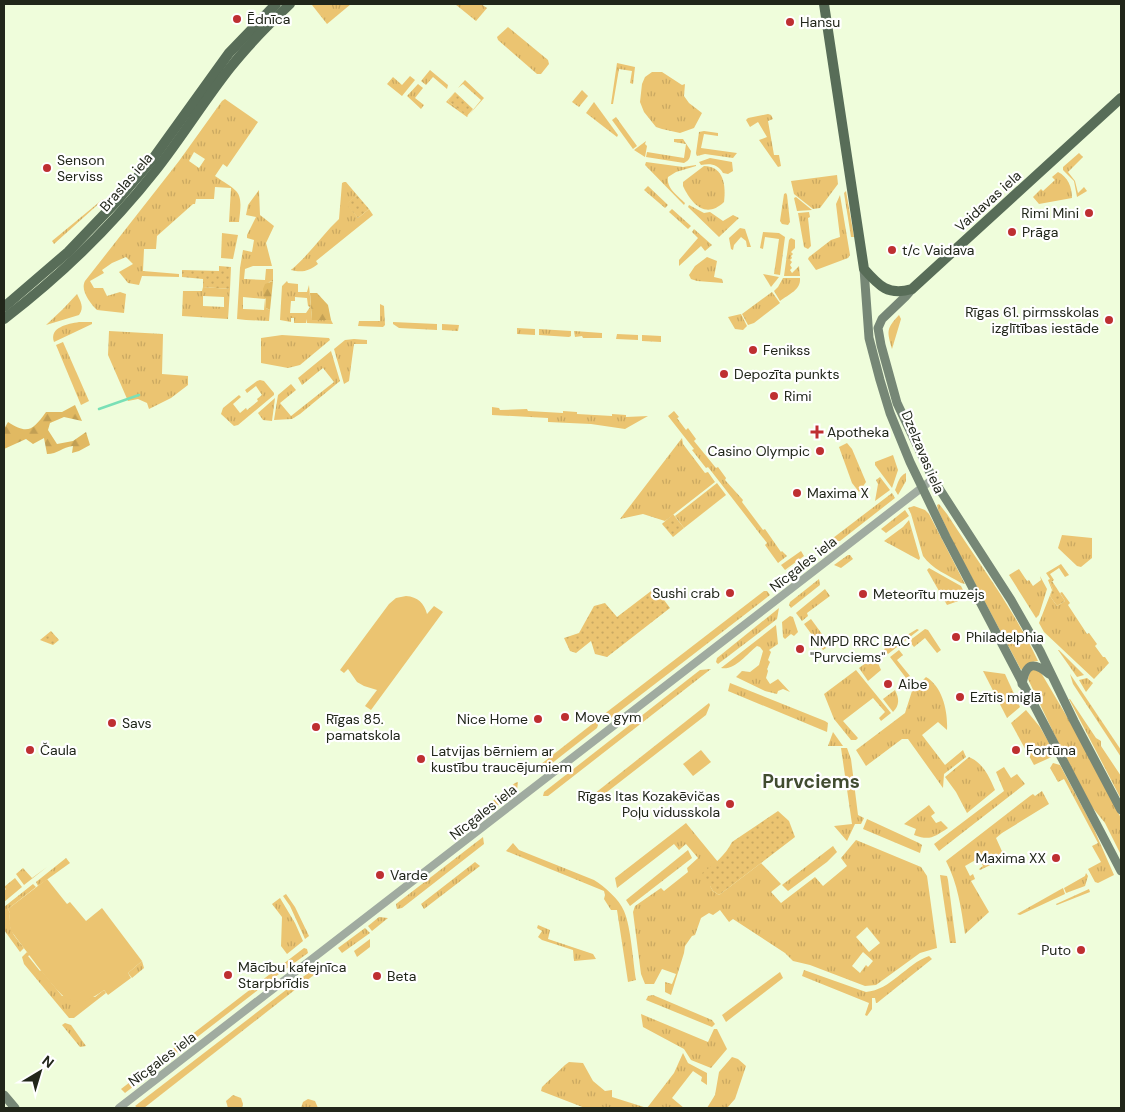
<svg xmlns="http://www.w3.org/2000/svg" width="1125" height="1112" font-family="'DM Sans',sans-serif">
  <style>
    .grass { fill: url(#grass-tufts); fill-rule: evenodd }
    .forest { fill: url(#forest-firs) }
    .park { fill: url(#park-dots) }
    .pitch { fill: #ebc471 }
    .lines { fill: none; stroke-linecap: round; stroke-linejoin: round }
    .stream { stroke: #79e0b6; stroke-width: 2.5 }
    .tertiary { stroke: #a0aba0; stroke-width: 8 }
    .secondary { stroke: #768776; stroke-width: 9 }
    .primary { stroke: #586d58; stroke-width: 10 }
    .poi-dot { fill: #be2f31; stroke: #fff; stroke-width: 2 }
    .labels { text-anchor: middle; stroke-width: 4.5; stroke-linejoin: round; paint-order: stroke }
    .poi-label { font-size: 14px; fill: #21261a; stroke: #fff; text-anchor: start }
    .street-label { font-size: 14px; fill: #21261a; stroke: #fff }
    .district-label { font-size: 19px; font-weight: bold; fill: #414c30; stroke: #fff }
  </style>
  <defs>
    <pattern id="grass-tufts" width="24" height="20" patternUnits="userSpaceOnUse" patternTransform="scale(1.25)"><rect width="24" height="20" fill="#ebc471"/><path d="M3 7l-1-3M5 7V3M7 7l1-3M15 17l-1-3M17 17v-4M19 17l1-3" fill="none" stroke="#c9a861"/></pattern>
    <pattern id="forest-firs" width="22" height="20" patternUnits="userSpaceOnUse" patternTransform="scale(1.25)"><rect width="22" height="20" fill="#e1b962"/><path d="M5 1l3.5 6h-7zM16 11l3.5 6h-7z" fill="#c19f54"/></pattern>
    <pattern id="park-dots" width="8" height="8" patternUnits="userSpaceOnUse" patternTransform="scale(1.25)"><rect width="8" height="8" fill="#ebc471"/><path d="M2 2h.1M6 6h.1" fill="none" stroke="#c9a861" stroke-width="1.8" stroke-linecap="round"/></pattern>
  </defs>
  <rect width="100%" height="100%" fill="#effddb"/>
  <g class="grass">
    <path d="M314 4H351L327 24 312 5Z"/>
    <path d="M455 4H481L487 8 476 21Z"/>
    <path d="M508 27 548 60 549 64 541 74H537L498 40 497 37Z"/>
    <path d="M617 63 635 67 633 84 630 83 632 71 619 69 613 104H611Z"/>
    <path d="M430 70 448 85 447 89 433 77 426 85 421 81Z"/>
    <path d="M652 72H662L682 85 685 84 684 96 689 103 702 113 694 128 680 133 662 129 656 127 644 112 640 102 642 84 645 77Z"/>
    <path d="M410 76 415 80 402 96 387 84 393 77 402 85Z"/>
    <path d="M465 80 484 98 467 117 446 102 455 92 448 101 468 116 481 100 463 84 458 88Z"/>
    <path d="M418 84 423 88 415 98 424 105 421 109 407 96Z"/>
    <path d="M582 90 588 96 579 107 572 102Z"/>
    <path d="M225 99 258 122 227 167 223 164 215 176C240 193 243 190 239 222H229L231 188 215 187 214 199H196L195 204H193L157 236 156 249H144L143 271 179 274V277L142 276 139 285 128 283 119 272 133 264 126 257 112 263 102 270 104 273 90 281 94 288H103L107 296 120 292 126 294 124 313 97 310C90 303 80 290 85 281L179 161 222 101ZM194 152 205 159 199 168 189 161Z"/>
    <path d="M594 102 618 135 617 137 586 113Z"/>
    <path d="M768 114 771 115 773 119 768 121 774 155H779L781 166 778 167 759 140 767 137 758 122 750 127 746 120 748 118Z"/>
    <path d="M616 117 637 146 633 149 612 120Z"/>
    <path d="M704 131 718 133V136L704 134 701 148 737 153 733 158 705 154 697 156 696 153 699 132Z"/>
    <path d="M674 139H683L691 151C690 157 690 160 684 163L646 157 647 152 684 158 686 144 674 142Z"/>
    <path d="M646 141 645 144 647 146 645 157 634 150Z"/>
    <path d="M1079 153 1083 157 1068 172 1075 181 1078 193 1084 187 1087 191 1077 197 1074 181 1063 170V167Z"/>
    <path d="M710 158 732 162 733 171 728 174 723 173C718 164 710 163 701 165L699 162Z"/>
    <path d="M646 162 683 167 696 165V166L676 172 668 177C666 188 678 196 685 203L684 205 645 165Z"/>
    <path d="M704 166C724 166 726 186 724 202 705 220 691 203 683 186V182Z"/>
    <path d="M1058 172C1068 177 1072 187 1072 198L1039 204 1033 197 1041 189 1043 191 1055 180 1052 177Z"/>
    <path d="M837 175 838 184 820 208 813 209 794 194 791 181Z"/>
    <path d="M344 182H346L357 195 347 204 358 218 369 209 373 215 316 261 318 264C309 271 302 273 291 270 309 255 322 235 339 219L342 183Z"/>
    <path d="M648 186 668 205 665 208 644 190Z"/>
    <path d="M259 190 260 215 274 226 266 243 272 266H253L245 269 244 279 265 280 266 269H273V281L269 282 265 292 266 308 270 310 269 321 246 320 237 319 240 268 243 250 252 252 254 240 247 238V235L256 217 246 215 248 205ZM243 297 265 299 264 310 243 309Z"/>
    <path d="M846 191 854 237H851L844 193Z"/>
    <path d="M786 193 787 195 790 222 788 225 782 224 780 221 784 194Z"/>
    <path d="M840 195 850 255 848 258 816 270 808 259 809 257 831 240 840 237 836 204Z"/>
    <path d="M796 197 812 210 797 211 794 198Z"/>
    <path d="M103 199H104L54 244 52 241Z"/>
    <path d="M689 205 704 213 710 212 723 221 733 215 739 218 719 237 688 207Z"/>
    <path d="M672 209 691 226 688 229 669 212Z"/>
    <path d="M809 212 810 217 808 218 811 246 808 249 804 247 798 213Z"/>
    <path d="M740 228 745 229 751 247H747L746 241 741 237 734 245 733 250 731 249 729 238Z"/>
    <path d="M694 229 712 245 705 251 701 246 679 266V260L698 238 692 232Z"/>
    <path d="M763 232 779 233 785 237 780 275 774 274 779 239 765 237 763 249 760 248Z"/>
    <path d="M222 233 238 235 233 259 221 258Z"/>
    <path d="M791 238 795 240V248L791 252 793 254 791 256 792 258 790 260 792 262 790 265 792 268 790 270 792 273 799 266 800 276H784L789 240Z"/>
    <path d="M707 257 717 261 714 277 722 279 723 283 697 281 691 279 689 275 695 266Z"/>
    <path d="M763 274 779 277 771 287Z"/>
    <path d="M783 278H800C801 290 789 294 780 301L774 291 778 287Z"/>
    <path d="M287 281 288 283 298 284V292H307L309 285 312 319 331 320 333 324 307 323 306 319V323H294V318H291V322L280 320 282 286ZM295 297 307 298 308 306 310 307 306 313H290L291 301H295Z"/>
    <path d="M203 287 230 289 228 319 182 316 183 291H202ZM203 296 224 297V307L203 306Z"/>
    <path d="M772 292 780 303 754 323 748 325 742 314Z"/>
    <path d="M77 294C80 301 85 307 79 315L46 325 63 309Z"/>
    <path d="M380 304 384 306 385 325 383 327 358 326 359 321H380Z"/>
    <path d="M741 314 747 326 743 330 735 329 728 317Z"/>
    <path d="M899 315 901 319 892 349C887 331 886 329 899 315Z"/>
    <path d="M79 322H92V324L54 342C49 327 68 324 79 322Z"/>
    <path d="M393 322 437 324V330L399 328 393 324Z"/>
    <path d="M442 324 459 325 458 331 442 330Z"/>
    <path d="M517 328 535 329V335L517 334Z"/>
    <path d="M539 329 571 331V336L569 337 539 335Z"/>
    <path d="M109 331 163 334 162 374 188 376V385L171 398 149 409 147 403 138 399 128 401 108 355Z"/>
    <path d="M574 331 602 333V338H583L582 336 575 337Z"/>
    <path d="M617 334 638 335V340L616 339Z"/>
    <path d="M282 335 329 338 330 340 300 365 288 368 261 363V338Z"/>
    <path d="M642 335 661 336V342L642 341Z"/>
    <path d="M354 339 367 340V344H354L349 381 344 384 334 349 345 340Z"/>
    <path d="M63 342 89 401 81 405 56 345Z"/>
    <path d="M331 351 340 381 300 414 292 419 274 420 278 395 291 384 296 390 280 403 291 416 334 382 323 368 302 385 298 378Z"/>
    <path d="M260 380 264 381 274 393V395L238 425 234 426 221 414 223 408 239 395 241 397 233 404 240 413 246 408 247 410 258 401 257 399 262 395 256 386 247 393 245 390 257 381Z"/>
    <path d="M275 398 272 421 263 420 258 413Z"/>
    <path d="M492 407 499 408 500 410 527 409 528 411 563 413V411L577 412V414L612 416V414L626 415V417L648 416 625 429 591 424 548 422V418L492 415Z"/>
    <path d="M674 411 679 417 677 418 686 430 688 428 696 439 694 441 716 468 718 467 726 478 725 480 743 500 742 502 763 530 765 529 781 552 782 551 787 556 778 563 765 545 767 543 708 467 706 468 692 450 694 449 668 416Z"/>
    <path d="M682 438 683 444 705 473 708 472 715 482 665 521 643 514 620 519Z"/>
    <path d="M847 443 852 449 866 482 859 492 852 483 839 447Z"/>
    <path d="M893 455 898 470 892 488 875 465V462Z"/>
    <path d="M906 473V481L898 495 895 490C898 483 899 476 906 473Z"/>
    <path d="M880 477 890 490 875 501 878 484 876 480Z"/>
    <path d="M717 483 726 495 684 528 675 516Z"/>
    <path d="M892 493 895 498 840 541H833V538Z"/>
    <path d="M939 504 947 514C978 562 1014 609 1038 661L1031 662 1021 670 953 542 938 510 937 505Z"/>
    <path d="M914 506 925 510 929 514 965 584 961 583C948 575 932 569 923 556L911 514 908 508Z"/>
    <path d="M905 510 909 516 886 533 881 529Z"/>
    <path d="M909 520 920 558 919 560 884 541 903 527Z"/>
    <path d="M1062 535 1092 538V558L1081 567 1077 566 1058 548Z"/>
    <path d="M801 551 804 556 785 570 781 565Z"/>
    <path d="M848 555H850L853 559 841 568 834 565Z"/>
    <path d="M1061 564 1069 575 1065 577 1059 568 1050 574 1054 580 1050 583 1053 589 1050 596 1057 606 1065 601 1060 593 1062 592 1070 603 1068 605 1087 634 1089 633 1097 644 1095 646 1103 657H1105L1109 663 1094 679 1044 632 1039 623 1052 590 1048 580 1050 579 1046 573Z"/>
    <path d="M929 568 961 586 967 598 947 605 927 570Z"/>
    <path d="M1019 569 1027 581 1029 580 1033 586 1041 580 1040 576 1047 589 1039 615 1036 618 1009 575Z"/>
    <path d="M790 570 795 575 787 582 777 581Z"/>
    <path d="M819 579 820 585 791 608 789 605 790 602Z"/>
    <path d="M825 589 830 596 807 613 808 616 802 621 796 613 797 612Z"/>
    <path d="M764 591H767L770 595 607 721 603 715Z"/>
    <path d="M779 608 777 619 718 664 716 662 717 658Z"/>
    <path d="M790 616 793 617 798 632 794 636 791 634 785 639 783 637 782 622Z"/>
    <path d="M811 619 822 634 818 638 826 648 823 650 804 624Z"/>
    <path d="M776 625 778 644 769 650 771 652 768 660 770 662 767 669 768 671 766 678 770 684 778 679 790 692 783 689 778 691 777 694 765 691 736 677 742 671 750 672 759 665 763 651 760 647 757 646C747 654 734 671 721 668Z"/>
    <path d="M917 629 919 630 888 654 884 649Z"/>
    <path d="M925 629 928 630 941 650 937 653 925 638 914 647 909 641Z"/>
    <path d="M899 650 903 655 897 660 910 676 906 678 890 657Z"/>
    <path d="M1058 650H1059L1084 675 1077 677Z"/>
    <path d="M875 656 881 670 868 681 859 668Z"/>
    <path d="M711 669 548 796H543L544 792 700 670Z"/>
    <path d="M1034 669 1040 671 1079 737 1121 818V855L1105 823 1092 807 1056 738 1028 679 1030 671Z"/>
    <path d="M856 670 891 713 881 721 879 718 885 712 873 698 843 721 858 738 856 740H851L834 719 824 694Z"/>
    <path d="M983 671 1005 674 1020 707 1007 718Z"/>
    <path d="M1070 674 1121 750V757L1073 684Z"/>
    <path d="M926 677C943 687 948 712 947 730L938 722 922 735 945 765 963 750 966 757 944 774 943 788 908 739H902L866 766 856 750 905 713 912 691Z"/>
    <path d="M1087 678 1093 683 1086 692 1079 680Z"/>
    <path d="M730 683 825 721 828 723 827 732 728 691Z"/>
    <path d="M895 690C899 698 900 705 893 712L883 699Z"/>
    <path d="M1069 699H1070L1096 738 1101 741V746L1121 776V799Z"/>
    <path d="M709 703 710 705 706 715 598 799 594 794Z"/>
    <path d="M1026 710 1040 727 1056 755 1034 765 1011 723Z"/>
    <path d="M596 721 598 725 597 728 542 771 531 772Z"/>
    <path d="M833 732 843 746H828Z"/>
    <path d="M841 748H847L851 759 858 815 864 818 861 824H855L847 841 834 826 852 824Z"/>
    <path d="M969 757C983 763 989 776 995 790L967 813 956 792 945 777Z"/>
    <path d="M1053 763 1060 765 1093 827 1114 875 1098 883 1095 882 1088 869 1101 862 1092 846 1098 843 1064 779 1058 782 1050 768Z"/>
    <path d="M1004 767 1011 778 1017 774 1025 784 939 851 934 844 1004 791 996 772Z"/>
    <path d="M518 782 517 790 481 819 477 814 515 783Z"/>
    <path d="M1042 791 1049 804 1002 833 996 838 1005 858 980 870 979 869 983 866 979 858 965 866 970 876 973 874 975 879 971 881 989 912 965 934C961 908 958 884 946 861L1030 796 1033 794 1035 796Z"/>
    <path d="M929 805 935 813 931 816 936 823 941 821 948 828C934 837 930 841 914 835L916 829 904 824Z"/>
    <path d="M867 819 919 843 922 845 920 853 863 829Z"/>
    <path d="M686 823 718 862 710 886 713 891 719 895 761 863 781 884 771 892 781 903 815 877 823 886 847 866 841 858 856 840 921 867 927 876 937 948 920 953 876 985 865 986 810 965 793 961 785 953 733 919 729 922 720 910 713 915 709 913 701 918 695 935 692 936 685 946 684 953 671 995 665 992V982L672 984 676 974 662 969 654 984H645L641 974 633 912 635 906 661 888 664 891 688 872 687 868 698 858 686 844 679 850 674 844 617 888 615 878ZM867 927 880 943 869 952 856 937ZM863 952 873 961 868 967 866 965 860 973 852 966Z"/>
    <path d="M483 837 484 844 402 908 397 909 396 904Z"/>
    <path d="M513 843 519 850 594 880C605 887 619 899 624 911 631 927 633 962 636 980L628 982 617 910H611L604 899 605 895 604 891 506 851Z"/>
    <path d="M833 846 837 852 827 862 788 891 782 885Z"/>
    <path d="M688 850 692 858 630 906 626 900Z"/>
    <path d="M66 858 70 863 38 886 36 882Z"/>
    <path d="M475 862 480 866 424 909 421 904Z"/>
    <path d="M47 867 24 885 16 874 23 868 32 878Z"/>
    <path d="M1086 873 1088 876 1085 886 1066 893 1064 888 1085 876Z"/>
    <path d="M940 875 947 876 948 880 956 943H950Z"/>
    <path d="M15 878 22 887 4 902V891L6 889 4 887Z"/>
    <path d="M33 884 36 887 8 909 10 913C8 931 14 935 24 948L20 952 4 930V907Z"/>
    <path d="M1063 888 1065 894 1020 915 1017 914Z"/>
    <path d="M1089 889 1090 892 1057 905 1056 904Z"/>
    <path d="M286 894 295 907 309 936 305 939 290 906 283 896Z"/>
    <path d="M280 898 295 923 303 941 287 954 281 946 282 917 272 904Z"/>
    <path d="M379 917 388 918 372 931 368 926Z"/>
    <path d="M538 925 550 930 548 939 593 954 596 959 574 961 573 950 542 940 538 937 542 931 537 928Z"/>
    <path d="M365 928 370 933 342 953 338 948Z"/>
    <path d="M370 939V947L357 957 354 951Z"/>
    <path d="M304 948 307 949 308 953 268 982 264 983 261 981Z"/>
    <path d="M27 952 30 955 28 956 40 971 41 970 62 996 95 997 104 990 106 993 74 1018H69L24 964 22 957Z"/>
    <path d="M929 956 932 959 877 1003H876L875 998H872V1009L867 1016 865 1015 869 1003 802 976 804 970 866 992C891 990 906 964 929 956Z"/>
    <path d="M142 961 144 968 132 978 128 973Z"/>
    <path d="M316 967 319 971 144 1108H138L135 1106Z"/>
    <path d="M780 972 783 978 726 1022 722 1015Z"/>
    <path d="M256 985 258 990 125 1093 121 1089Z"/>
    <path d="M653 995 712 1020 715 1024 712 1027 646 1000 648 996Z"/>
    <path d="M641 1014 708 1042 714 1029H717L727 1049 711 1068 691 1060 684 1049 643 1027Z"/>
    <path d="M65 1023 71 1025 86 1046 80 1047 62 1025Z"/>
    <path d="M683 1053 688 1063 707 1073V1085L701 1081 702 1077 693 1071 672 1098 684 1108H585L541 1091 542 1087 565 1065 569 1062 583 1063 593 1081 605 1091 612 1090V1097L647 1108 674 1073Z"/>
    <path d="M732 1057 738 1059 746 1066 735 1099 727 1108H707L715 1095 719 1072Z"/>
    <path d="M233 1095 241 1098 243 1104 242 1108H228L226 1101Z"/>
    <path d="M308 1099 315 1101 318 1108H301L303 1102Z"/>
  </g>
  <g class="forest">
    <path d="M273 281 270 310 266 308V299L264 297 263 289 265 284Z"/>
    <path d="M310 293H317L328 305 331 320H312Z"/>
    <path d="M75 405 82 421 64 417 50 423 48 430 57 444 73 441 86 432 90 445 79 451 72 453 73 446C62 447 58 454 47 454L44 438 33 444 26 439 4 449V429L8 422C28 435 33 430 46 412H62Z"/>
  </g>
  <g class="park">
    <path d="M455 92 473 109 467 116 448 101Z"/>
    <path d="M357 195 369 209 358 218 346 204Z"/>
    <path d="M219 266 231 267 230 289 203 287V279L182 277V270L219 271Z"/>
    <path d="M673 514 684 528 673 537 662 524Z"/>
    <path d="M1052 581 1065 601 1057 606 1050 596 1053 589 1050 583Z"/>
    <path d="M655 588 670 608 607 657 595 654 591 641 576 653 570 651 564 638 579 633 594 606 605 603 617 617Z"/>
    <path d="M51 631 59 640 53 645 40 640Z"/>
    <path d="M778 811 789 821 795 837 719 895 713 891 702 873C714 864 725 856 732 842Z"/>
  </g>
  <g class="pitch">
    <path d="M406 596C418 597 424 603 427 614L434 606 443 612 371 710 365 706 377 690 364 686 357 682 348 669 344 673 340 670 389 604 396 598Z"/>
    <path d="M701 750 711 762 693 776 683 764Z"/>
    <path d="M47 879 67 904 70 902 86 921 102 908 142 961 128 973 131 978 108 995 104 990C93 998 81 1005 68 999 57 995 21 943 11 931L9 922 10 913 8 909Z"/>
  </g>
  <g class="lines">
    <path class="stream" d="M99 409 139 395"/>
    <path class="tertiary" d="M119 1108 933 479"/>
    <g class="secondary">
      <path d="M864 269 869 338 880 380 890 413 910 462 946 537 1121 871"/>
      <path d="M912 289 905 297 882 319 878 328 881 345 897 403 933 479 1011 600 1040 651 1074 721 1121 810"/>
      <path d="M1022 684C1026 663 1033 661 1049 674"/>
      <path d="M4 1095 15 1108"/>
    </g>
    <g class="primary">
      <path d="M824 4 864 269C879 286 888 296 912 289L1121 98"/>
      <path d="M4 307 68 252 117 201 152 160 229 53 276 4"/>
      <path d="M4 319C60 276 112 226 156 170 182 137 204 101 230 68 248 45 269 24 290 4"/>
    </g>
  </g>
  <g class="poi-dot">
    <circle cx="237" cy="19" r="5"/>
    <circle cx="790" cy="22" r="5"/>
    <circle cx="47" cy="168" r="5"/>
    <circle cx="1089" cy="213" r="5"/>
    <circle cx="1012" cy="232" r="5"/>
    <circle cx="892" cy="250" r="5"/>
    <circle cx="1109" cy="320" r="5"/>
    <circle cx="753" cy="350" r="5"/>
    <circle cx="724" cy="374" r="5"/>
    <circle cx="774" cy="396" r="5"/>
    <path d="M814.5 424.5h5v5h5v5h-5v5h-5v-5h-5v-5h5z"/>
    <circle cx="820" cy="451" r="5"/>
    <circle cx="797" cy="493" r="5"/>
    <circle cx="730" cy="593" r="5"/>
    <circle cx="863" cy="594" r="5"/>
    <circle cx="956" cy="637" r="5"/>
    <circle cx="800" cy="649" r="5"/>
    <circle cx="888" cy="684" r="5"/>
    <circle cx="960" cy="697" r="5"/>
    <circle cx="565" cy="717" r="5"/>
    <circle cx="538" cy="719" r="5"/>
    <circle cx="112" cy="723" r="5"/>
    <circle cx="316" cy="727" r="5"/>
    <circle cx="30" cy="750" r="5"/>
    <circle cx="1016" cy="750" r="5"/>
    <circle cx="421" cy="759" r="5"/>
    <circle cx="730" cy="804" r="5"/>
    <circle cx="1056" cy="858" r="5"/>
    <circle cx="380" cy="875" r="5"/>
    <circle cx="1081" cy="950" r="5"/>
    <circle cx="228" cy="975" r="5"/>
    <circle cx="377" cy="976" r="5"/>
  </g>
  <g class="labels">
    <g class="poi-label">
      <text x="247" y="24">Ēdnīca</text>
      <text x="800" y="27">Hansu</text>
      <text x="57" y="165">Senson<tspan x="57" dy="16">Serviss</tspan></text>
      <text x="1079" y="218" text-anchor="end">Rimi Mini</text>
      <text x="1022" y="237">Prāga</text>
      <text x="902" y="255">t/c Vaidava</text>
      <text x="1099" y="317" text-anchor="end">Rīgas 61. pirmsskolas<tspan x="1099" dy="16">izglītības iestāde</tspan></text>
      <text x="763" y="355">Fenikss</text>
      <text x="734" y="379">Depozīta punkts</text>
      <text x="784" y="401">Rimi</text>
      <text x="827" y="437">Apotheka</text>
      <text x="810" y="456" text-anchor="end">Casino Olympic</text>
      <text x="807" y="498">Maxima X</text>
      <text x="720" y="598" text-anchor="end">Sushi crab</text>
      <text x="873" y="599">Meteorītu muzejs</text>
      <text x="966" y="642">Philadelphia</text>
      <text x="810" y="646">NMPD RRC BAC<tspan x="810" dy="16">"Purvciems"</tspan></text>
      <text x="898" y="689">Aibe</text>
      <text x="970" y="702">Ezītis miglā</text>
      <text x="575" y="722">Move gym</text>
      <text x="326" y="724">Rīgas 85.<tspan x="326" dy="16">pamatskola</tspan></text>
      <text x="528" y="724" text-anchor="end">Nice Home</text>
      <text x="122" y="728">Savs</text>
      <text x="40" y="755">Čaula</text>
      <text x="1026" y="755">Fortūna</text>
      <text x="431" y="756">Latvijas bērniem ar<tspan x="431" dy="16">kustību traucējumiem</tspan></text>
      <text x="720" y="801" text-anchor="end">Rīgas Itas Kozakēvičas<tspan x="720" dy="16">Poļu vidusskola</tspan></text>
      <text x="1046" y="863" text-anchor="end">Maxima XX</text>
      <text x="390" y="880">Varde</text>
      <text x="1071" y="955" text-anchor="end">Puto</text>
      <text x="238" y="972">Mācību kafejnīca<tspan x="238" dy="16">Starpbrīdis</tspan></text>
      <text x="387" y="981">Beta</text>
    </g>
    <g class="street-label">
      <text transform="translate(126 182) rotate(-49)" y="5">Braslas iela</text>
      <text transform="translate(988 201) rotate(-42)" y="5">Vaidavas iela</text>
      <text transform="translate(923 452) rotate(67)" y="5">Dzelzavas iela</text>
      <text transform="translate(803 564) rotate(-38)" y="5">Nīcgales iela</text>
      <text transform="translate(483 812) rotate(-38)" y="5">Nīcgales iela</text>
      <text transform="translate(162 1059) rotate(-37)" y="5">Nīcgales iela</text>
    </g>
    <g class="district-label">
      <text x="811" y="788">Purvciems</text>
    </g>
  </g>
  <rect width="1125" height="1112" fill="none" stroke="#21261a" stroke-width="10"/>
  <g transform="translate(40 1072) rotate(38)" stroke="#ffffff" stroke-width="4" paint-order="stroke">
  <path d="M0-4L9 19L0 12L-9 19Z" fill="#21261a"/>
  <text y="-8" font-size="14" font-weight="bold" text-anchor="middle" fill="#21261a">N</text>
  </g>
</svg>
